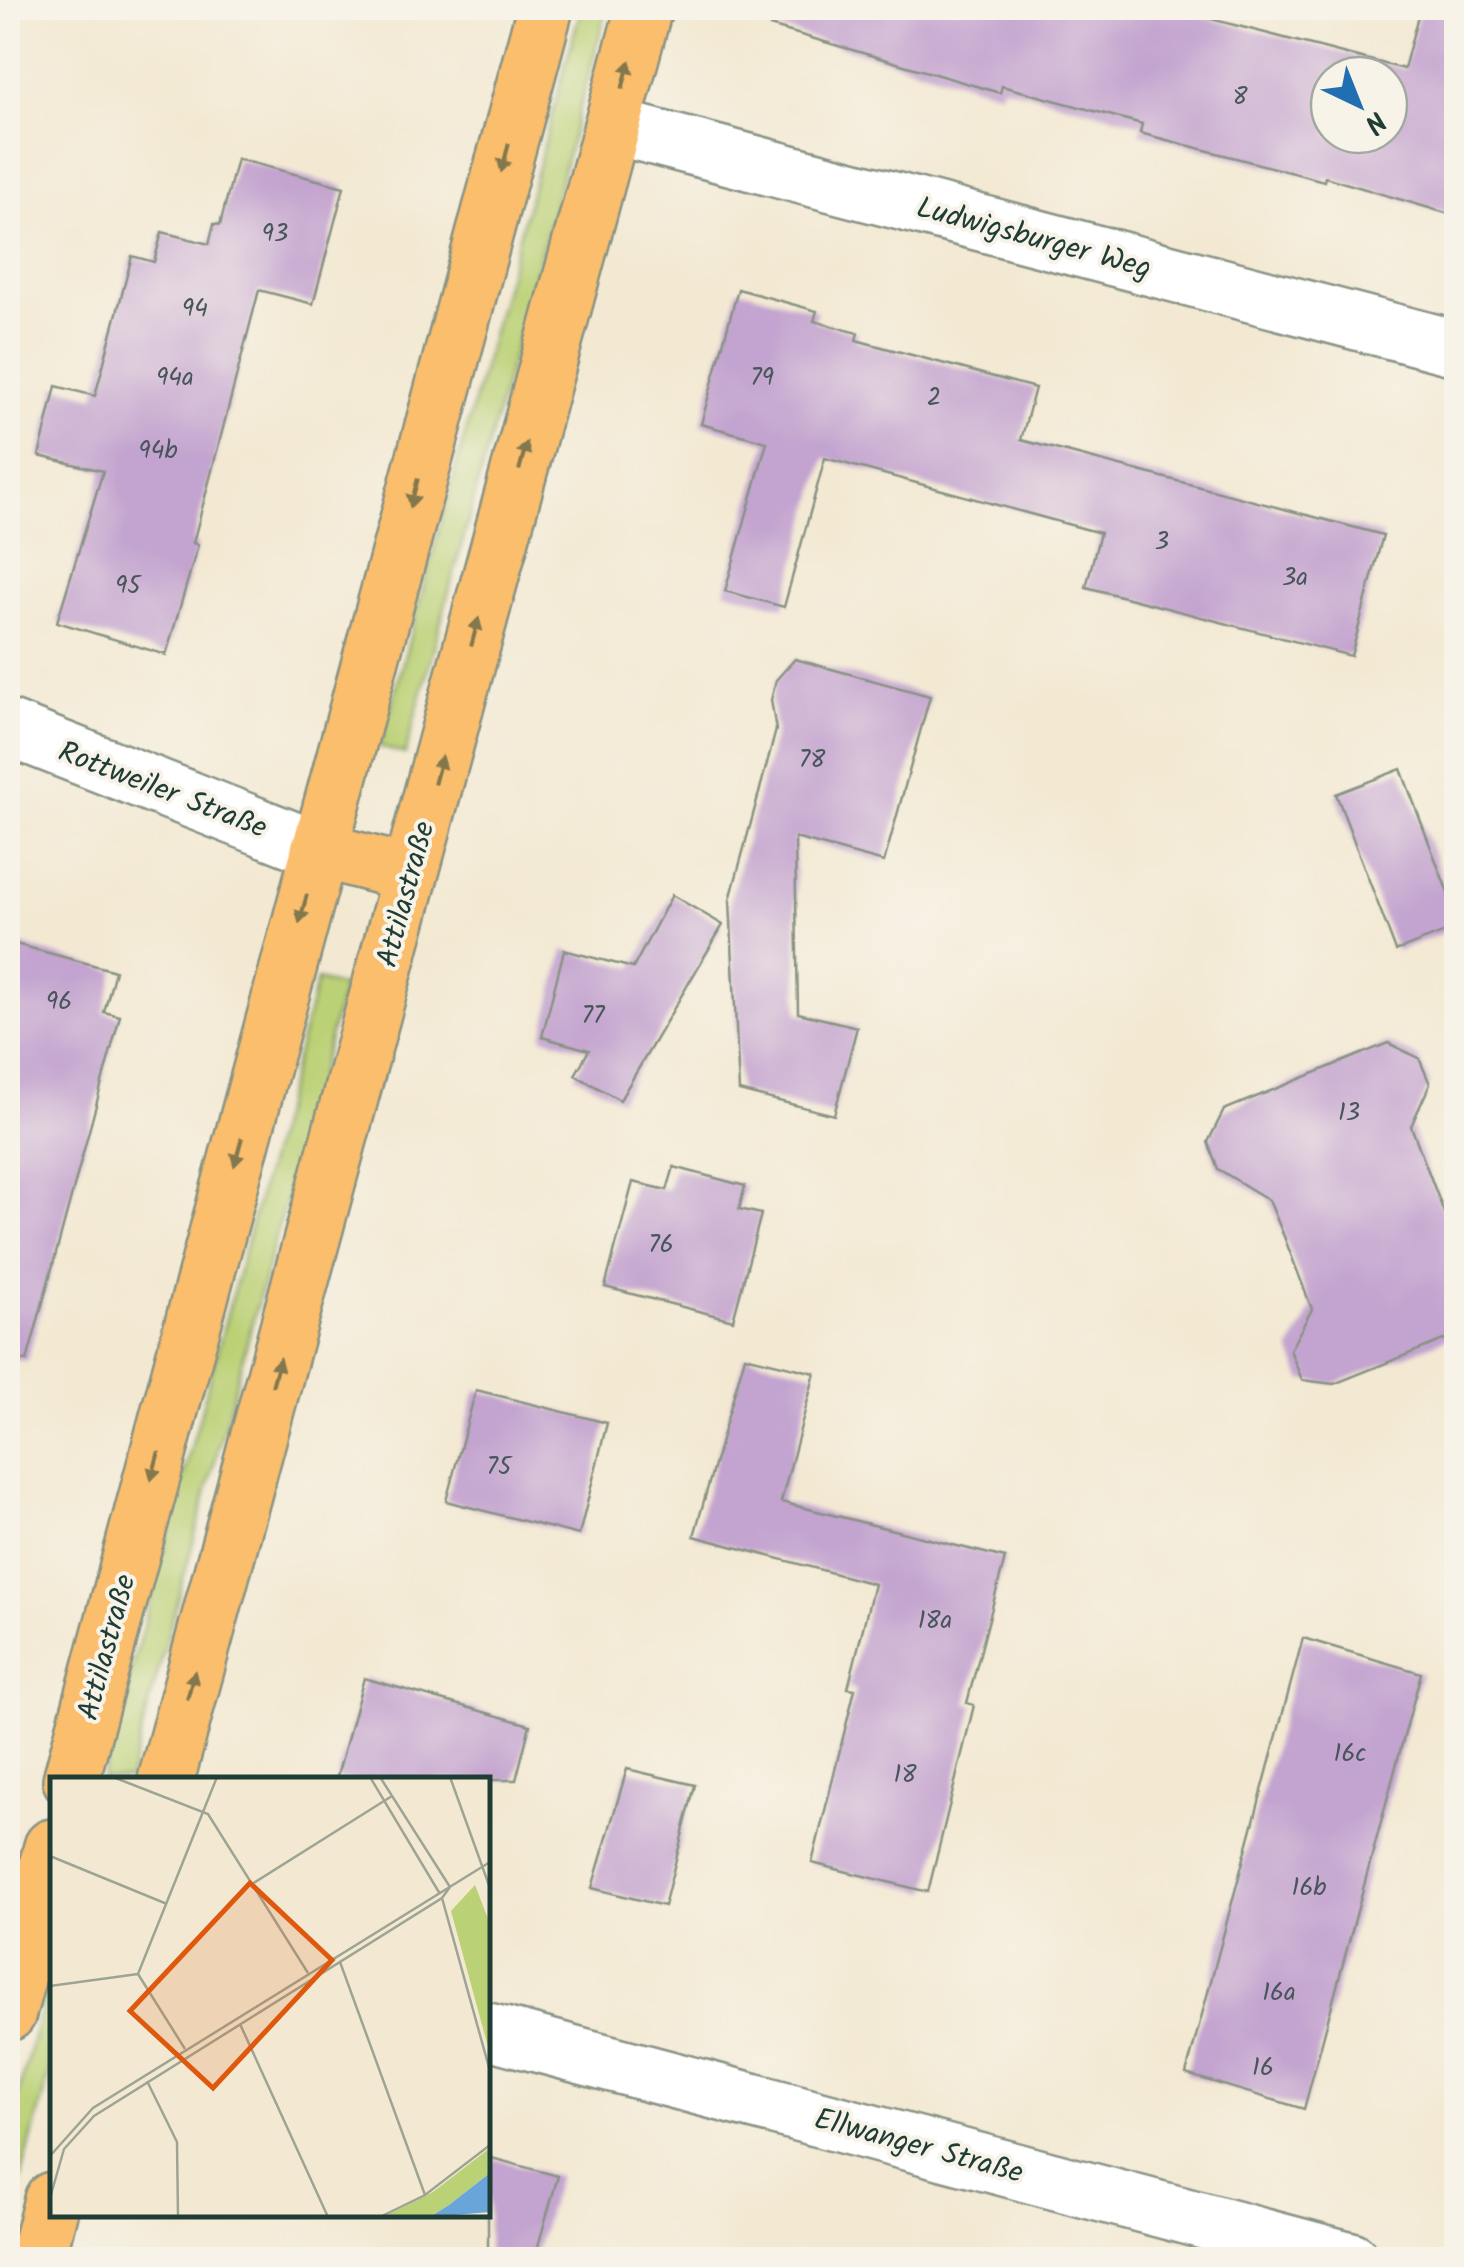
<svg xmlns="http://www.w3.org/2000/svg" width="1464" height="2267" font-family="Kalam,sans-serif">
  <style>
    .green { fill: #bbd176; stroke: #6d8755; stroke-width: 2.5 }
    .building { fill: #c3a3cf; fill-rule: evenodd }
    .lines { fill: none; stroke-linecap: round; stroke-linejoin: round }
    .minor-casing { stroke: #899384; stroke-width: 60 }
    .major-casing { stroke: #899384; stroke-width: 60 }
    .minor { stroke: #fff; stroke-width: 55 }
    .major { stroke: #fabe6d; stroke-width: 55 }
    .oneway { fill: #82774e }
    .labels { text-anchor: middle; stroke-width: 8; stroke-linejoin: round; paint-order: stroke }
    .number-label { font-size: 25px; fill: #48565b }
    .street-label { font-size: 30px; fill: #1f3d34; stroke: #f7f3e8 }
    .inset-road { fill: none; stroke: #9ea493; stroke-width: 2.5 }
    .view { fill: #de580e; fill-opacity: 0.15; stroke: #de580e; stroke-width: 5 }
    .inset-edge { fill: none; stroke: #1f3d34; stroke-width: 5 }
  </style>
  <rect width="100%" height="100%" fill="#f7f3e8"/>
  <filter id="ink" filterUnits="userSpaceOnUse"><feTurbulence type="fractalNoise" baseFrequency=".01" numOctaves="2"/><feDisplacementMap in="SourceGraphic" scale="20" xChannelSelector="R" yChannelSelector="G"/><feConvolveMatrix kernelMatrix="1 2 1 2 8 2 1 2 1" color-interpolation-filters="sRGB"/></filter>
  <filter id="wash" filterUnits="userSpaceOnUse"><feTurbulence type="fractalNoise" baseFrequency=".0048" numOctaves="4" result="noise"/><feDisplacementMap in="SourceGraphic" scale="40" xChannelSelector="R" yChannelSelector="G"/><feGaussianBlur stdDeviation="2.25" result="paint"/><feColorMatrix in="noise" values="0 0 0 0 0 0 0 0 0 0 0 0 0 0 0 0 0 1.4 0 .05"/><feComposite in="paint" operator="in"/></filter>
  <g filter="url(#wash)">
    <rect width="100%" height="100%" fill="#f3e9d3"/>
    <g class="green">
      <path d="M581 8H607L405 754 380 747Z"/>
      <path d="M317 980 343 987 129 1779H102Z"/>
      <path d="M52 1965V2061L8 2228V2133Z"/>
    </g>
    <g id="blocks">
      <g class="building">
        <path d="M772 8H1169L1404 69 1420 8H1456V216L1325 177 1324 181 1140 133 1142 124 1002 86 1000 93 770 26ZM1329 75H1389V135H1329Z"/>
        <path d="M237 159 344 187 313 304 259 290 193 543 198 545 166 655 57 622 103 471 39 456 56 386 95 396 132 256 154 262 162 232 209 244 214 224 220 225Z"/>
        <path d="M738 289 817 311 814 321 858 333 856 340 1035 388 1021 440 1383 535 1351 656 1086 587 1100 533 825 458 784 607 725 591 767 442 701 424Z"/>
        <path d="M795 659 930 696 884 862 795 838 798 1013 857 1027 834 1115 739 1091 730 900 776 730 771 700 776 680Z"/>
        <path d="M1401 769 1456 914V928L1396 951 1336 794Z"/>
        <path d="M672 895 723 925 620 1100 575 1075 589 1050 542 1037 564 950 633 968Z"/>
        <path d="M8 942 115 971 104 1012 120 1016 27 1361 8 1359Z"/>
        <path d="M1388 1043 1419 1058 1430 1084 1411 1126 1456 1244V1335L1334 1384 1302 1380 1290 1350 1312 1309 1283 1234 1269 1200 1218 1169 1208 1142 1224 1110Z"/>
        <path d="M674 1167 745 1186 739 1209 761 1214 733 1320 605 1287 633 1182 667 1190Z"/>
        <path d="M745 1356 815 1373 781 1502 1005 1558 967 1703 974 1705 928 1892 812 1863 855 1689 848 1688 874 1584 694 1536Z"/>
        <path d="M476 1390 607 1423 579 1535 446 1501Z"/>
        <path d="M1303 1638 1421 1673 1304 2109 1186 2074Z"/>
        <path d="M364 1678 530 1725 516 1780H336Z"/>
        <path d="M627 1769 695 1785 664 1906 592 1888Z"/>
        <path d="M488 2157 558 2176 534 2260H488Z"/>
      </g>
    </g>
  </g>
  <g filter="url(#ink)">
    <use href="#blocks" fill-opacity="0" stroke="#899384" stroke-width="2.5"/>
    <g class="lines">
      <g class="minor-casing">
        <g id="minor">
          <path d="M612 126 1456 348"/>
          <path d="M8 728 319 850"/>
          <path d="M488 2031 1351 2260"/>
        </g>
      </g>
      <g class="major-casing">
        <g id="major">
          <path d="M319 850 410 874"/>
          <path d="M71 1780 545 8"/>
          <path d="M166 1780 644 8"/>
          <path d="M8 2013 52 1847"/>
          <path d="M37 2260 52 2200"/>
        </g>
      </g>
      <use href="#minor" class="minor"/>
      <use href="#major" class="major"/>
    </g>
    <defs><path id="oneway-solid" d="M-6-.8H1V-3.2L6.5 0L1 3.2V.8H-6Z" transform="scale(2.5)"/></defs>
    <g class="oneway">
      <use href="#oneway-solid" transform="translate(626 75) rotate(-75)"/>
      <use href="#oneway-solid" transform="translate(505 158) rotate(105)"/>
      <use href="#oneway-solid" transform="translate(523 456) rotate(-75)"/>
      <use href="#oneway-solid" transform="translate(414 493) rotate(105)"/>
      <use href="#oneway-solid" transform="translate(475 632) rotate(-75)"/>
      <use href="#oneway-solid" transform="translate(438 770) rotate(-75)"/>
      <use href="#oneway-solid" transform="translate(303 909) rotate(105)"/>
      <use href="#oneway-solid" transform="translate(238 1152) rotate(105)"/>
      <use href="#oneway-solid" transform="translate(276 1372) rotate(-75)"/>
      <use href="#oneway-solid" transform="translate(155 1466) rotate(105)"/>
      <use href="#oneway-solid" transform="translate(191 1685) rotate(-75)"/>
    </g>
  </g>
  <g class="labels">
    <g class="number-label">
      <text x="1240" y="104">8</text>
      <text x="275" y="241">93</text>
      <text x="195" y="316">94</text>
      <text x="175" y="385">94a</text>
      <text x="762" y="385">79</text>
      <text x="934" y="405">2</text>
      <text x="158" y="458">94b</text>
      <text x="1162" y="549">3</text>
      <text x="1295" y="585">3a</text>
      <text x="128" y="593">95</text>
      <text x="812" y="767">78</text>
      <text x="59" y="1009">96</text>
      <text x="593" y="1023">77</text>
      <text x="1349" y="1120">13</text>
      <text x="661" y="1252">76</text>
      <text x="499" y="1474">75</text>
      <text x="935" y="1628">18a</text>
      <text x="1350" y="1761">16c</text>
      <text x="905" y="1782">18</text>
      <text x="1309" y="1895">16b</text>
      <text x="1279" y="2000">16a</text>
      <text x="1263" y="2075">16</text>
    </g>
    <g class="street-label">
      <text transform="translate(1034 237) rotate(15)" y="10">Ludwigsburger Weg</text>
      <text transform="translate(163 789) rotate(21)" y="10">Rottweiler Straße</text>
      <text transform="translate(405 894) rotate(-75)" y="10">Attilastraße</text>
      <text transform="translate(106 1647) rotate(-75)" y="10">Attilastraße</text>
      <text transform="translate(919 2145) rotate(15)" y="10">Ellwanger Straße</text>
    </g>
  </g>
  <g transform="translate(50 1777)">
    <rect width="440" height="440" fill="#f3e9d3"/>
    <path d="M425 108 440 147V277L401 134ZM440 371V396L399 428 380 440H333L383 415Z" fill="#bbd176"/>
    <path d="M440 396V435L380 440 399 428Z" fill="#6aa5da"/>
    <path class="inset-road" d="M63 0 158 37 258 196M320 0 390 117M330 0 400 110M400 0 440 111M0 79 117 127M202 107 342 19M392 121 440 294M290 185 375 418M88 197 167 0M88 197 135 272M0 209 88 197M190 247 278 440M97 304 127 365 128 440M0 379 43 331 440 85M0 421 14 372 44 339 392 121 400 110M330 440 375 418 440 368"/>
    <path class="view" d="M200 106 282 183 163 311 80 234Z"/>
    <rect width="440" height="440" class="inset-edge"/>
  </g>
  <rect width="1464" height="2267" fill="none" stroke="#f7f3e8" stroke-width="40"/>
  <g transform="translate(1359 105) rotate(137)"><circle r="48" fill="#f7f3e8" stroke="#a1aaa0" stroke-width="2.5"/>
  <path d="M0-8L18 38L0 25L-18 38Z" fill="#1f6fb2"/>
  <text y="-15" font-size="28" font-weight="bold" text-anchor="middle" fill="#1f3d34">N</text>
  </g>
</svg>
